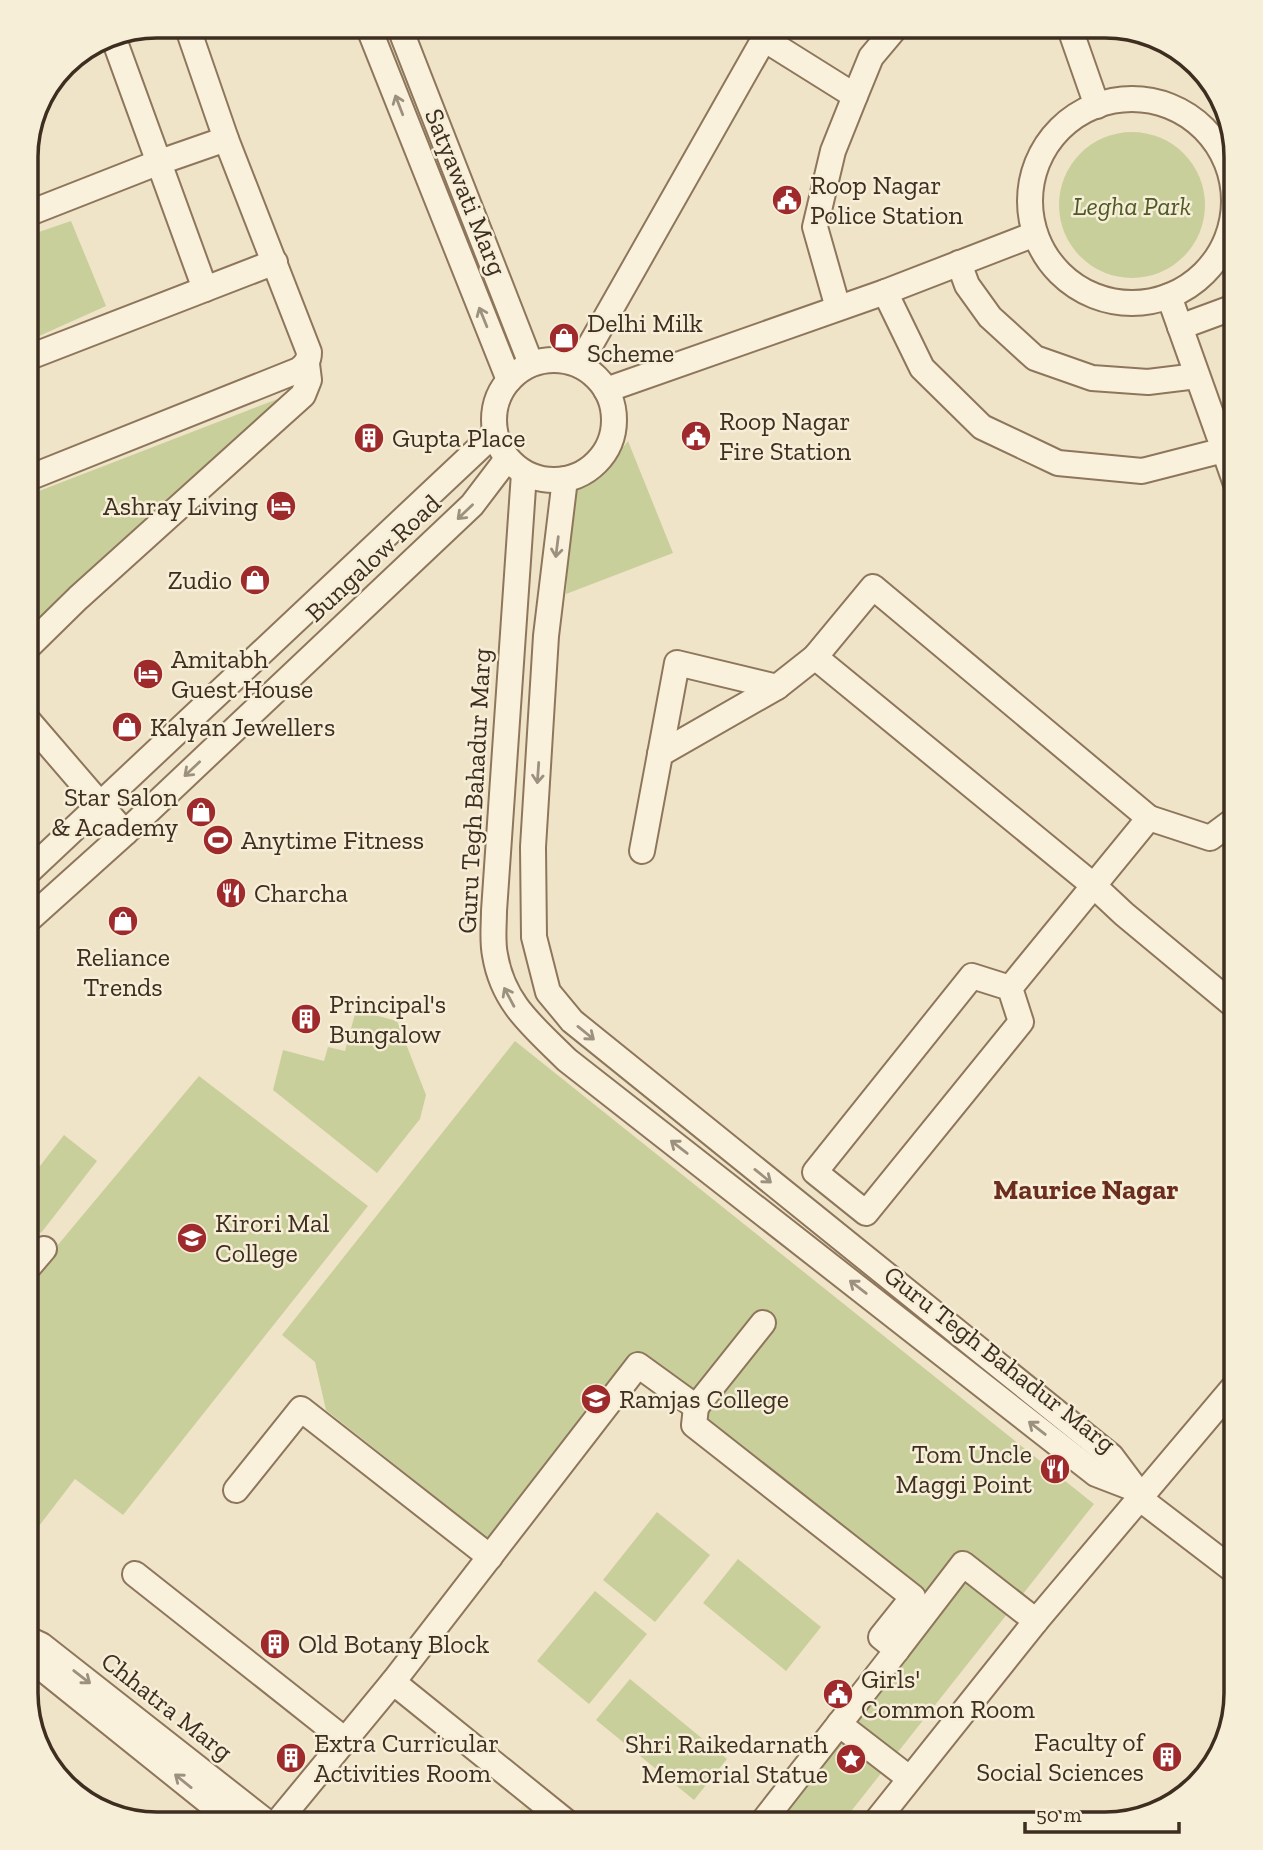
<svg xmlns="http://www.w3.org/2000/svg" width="1263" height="1850" font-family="'Zilla Slab',serif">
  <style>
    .farmland { fill: #e6deb5 }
    .green { fill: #c9cf9b }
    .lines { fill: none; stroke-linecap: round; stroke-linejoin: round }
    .minor-casing { stroke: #8d765c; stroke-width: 28 }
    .minor { stroke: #faf1dc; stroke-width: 24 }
    .oneway { stroke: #9c907e }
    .labels { text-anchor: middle; stroke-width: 5; stroke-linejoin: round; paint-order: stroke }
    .poi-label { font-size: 26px; fill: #3d2e20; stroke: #f7eed8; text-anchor: start }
    .street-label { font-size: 26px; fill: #3d2e20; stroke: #f7eed8 }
    .park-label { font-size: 26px; font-style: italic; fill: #4d5a26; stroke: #f7eed8 }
    .neighbourhood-label { font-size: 28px; font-weight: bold; fill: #6b2e1e; stroke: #f7eed8 }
    .rim { fill: none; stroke: #3d2e20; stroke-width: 3.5 }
  </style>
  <rect width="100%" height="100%" fill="#f0e4c8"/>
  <path class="farmland" d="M525 1803 549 1824H508Z"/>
  <g class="green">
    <circle cx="1132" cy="205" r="73"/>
    <path d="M71 221 106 306 28 341 27 236Z"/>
    <path d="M288 395 26 656V496Z"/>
    <path d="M628 441 673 553 566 594 572 492C598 478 610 464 628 441Z"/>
    <path d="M356 1010 397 1021 426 1095 420 1119 377 1173 273 1090 283 1050 324 1061 328 1047 345 1051Z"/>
    <path d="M515 1041 1094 1504 841 1824H774L942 1612 697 1418 637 1355 491 1541 326 1410 315 1362 282 1335Z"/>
    <path d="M199 1076 368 1206 123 1515 75 1479 26 1543V1283Z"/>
    <path d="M64 1135 97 1161 41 1233 26 1221V1184Z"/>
    <path d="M657 1512 710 1555 655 1622 603 1580Z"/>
    <path d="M738 1559 821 1627 786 1671 703 1603Z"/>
    <path d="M595 1591 647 1634 589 1704 537 1661Z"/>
    <path d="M630 1679 727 1759 694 1800 596 1720Z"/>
  </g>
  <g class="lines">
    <g class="minor-casing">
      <g id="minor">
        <path d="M368 26 509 380"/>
        <path d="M399 26 531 364"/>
        <path d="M760 26 764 39 855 96"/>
        <path d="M1069 26 1097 106"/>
        <path d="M115 42 205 289"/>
        <circle cx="1132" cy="201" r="102"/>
        <path d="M27 214 157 163 226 139"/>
        <path d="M959 263 967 285 990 317 1035 358 1092 378 1148 382 1197 376"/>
        <path d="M885 292 922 368 982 427 1058 463 1142 471 1224 450 1169 296"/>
        <path d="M838 308 815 227 833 151 855 96 871 57 897 26"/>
        <path d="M1180 327 1237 306"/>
        <path d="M27 358 275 262"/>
        <circle cx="554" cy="420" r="60"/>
        <path d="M579 365 764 39"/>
        <path d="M606 390 885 292 1035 234"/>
        <path d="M524 473 494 911C494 925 492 941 495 955 503 1004 534 1027 567 1060L1096 1474 1135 1489"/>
        <path d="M26 479 299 370C306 364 309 361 309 352L226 139 187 26"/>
        <path d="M565 479 546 636 533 847 534 937 548 992 572 1021 1111 1456 1147 1504 1237 1573"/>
        <path d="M1237 487 1224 450 1237 445"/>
        <path d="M26 649 78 598 303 395 309 380 307 364"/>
        <path d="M815 657 1093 885 1124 914 1237 1008"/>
        <path d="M26 718 125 833"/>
        <path d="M660 754 777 687"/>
        <path d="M1149 818 1210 838 1237 818"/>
        <path d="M642 851 677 663 777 687 815 657 873 587 1149 818 1010 988 1021 1022 866 1213 815 1172 972 976 1010 988"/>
        <path d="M26 874 495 433"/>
        <path d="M26 922 125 833 472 505 507 459"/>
        <path d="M26 1270 44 1249"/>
        <path d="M696 1407 694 1425 913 1597 881 1637 897 1650 761 1824"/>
        <path d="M236 1490 301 1409 490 1557"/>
        <path d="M135 1574 345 1740"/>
        <path d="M26 1638 41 1645 269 1824"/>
        <path d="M897 1650 963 1564 1036 1621"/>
        <path d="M26 1659 38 1665 236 1824"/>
        <path d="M393 1682 569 1824"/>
        <path d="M839 1724 909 1778"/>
        <path d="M276 1824 393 1682 638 1365 696 1407 763 1323"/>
        <path d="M874 1824 1036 1621 1237 1383"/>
      </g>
    </g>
    <use href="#minor" class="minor"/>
  </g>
  <defs><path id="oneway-shaft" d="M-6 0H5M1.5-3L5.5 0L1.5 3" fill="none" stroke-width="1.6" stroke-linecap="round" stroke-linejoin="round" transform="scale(1.75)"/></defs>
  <g class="oneway">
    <use href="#oneway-shaft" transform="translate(399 105) rotate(-111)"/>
    <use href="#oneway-shaft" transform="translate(483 317) rotate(-112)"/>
    <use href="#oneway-shaft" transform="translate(465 512) rotate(136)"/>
    <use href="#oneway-shaft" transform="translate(557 547) rotate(97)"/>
    <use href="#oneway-shaft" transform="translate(192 769) rotate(137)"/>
    <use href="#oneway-shaft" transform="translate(538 773) rotate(94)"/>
    <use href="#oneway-shaft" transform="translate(509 997) rotate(-118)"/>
    <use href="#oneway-shaft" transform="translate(586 1033) rotate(39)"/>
    <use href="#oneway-shaft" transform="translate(679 1147) rotate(-142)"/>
    <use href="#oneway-shaft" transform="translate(763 1176) rotate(39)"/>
    <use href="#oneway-shaft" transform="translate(858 1287) rotate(-142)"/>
    <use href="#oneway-shaft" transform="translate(1037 1428) rotate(-142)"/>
    <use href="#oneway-shaft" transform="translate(82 1677) rotate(38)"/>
    <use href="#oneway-shaft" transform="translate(183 1781) rotate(-141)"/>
  </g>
  <defs>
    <g id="civic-disc" transform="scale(1.575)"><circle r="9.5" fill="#9e2a2b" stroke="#f7eed8"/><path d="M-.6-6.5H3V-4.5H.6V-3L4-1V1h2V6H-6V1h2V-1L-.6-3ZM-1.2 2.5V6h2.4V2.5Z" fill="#fff"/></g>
    <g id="shop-disc" transform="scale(1.575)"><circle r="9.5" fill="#9e2a2b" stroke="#f7eed8"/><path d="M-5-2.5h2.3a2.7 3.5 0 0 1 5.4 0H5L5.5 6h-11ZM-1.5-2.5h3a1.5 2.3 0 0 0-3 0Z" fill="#fff"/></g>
    <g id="building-disc" transform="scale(1.575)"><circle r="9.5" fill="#9e2a2b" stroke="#f7eed8"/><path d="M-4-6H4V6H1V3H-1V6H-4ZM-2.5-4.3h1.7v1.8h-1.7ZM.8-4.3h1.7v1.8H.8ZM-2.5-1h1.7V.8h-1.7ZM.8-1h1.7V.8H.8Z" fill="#fff"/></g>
    <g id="hotel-disc" transform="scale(1.575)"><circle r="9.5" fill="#9e2a2b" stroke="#f7eed8"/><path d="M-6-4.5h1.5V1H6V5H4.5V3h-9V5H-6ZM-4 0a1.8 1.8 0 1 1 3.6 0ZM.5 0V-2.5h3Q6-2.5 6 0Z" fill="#fff"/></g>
    <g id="stadium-disc" transform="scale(1.575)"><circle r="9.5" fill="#9e2a2b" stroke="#f7eed8"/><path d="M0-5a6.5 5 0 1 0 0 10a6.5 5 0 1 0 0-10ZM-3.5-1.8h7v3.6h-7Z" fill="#fff"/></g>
    <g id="restaurant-disc" transform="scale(1.575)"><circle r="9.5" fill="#9e2a2b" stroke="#f7eed8"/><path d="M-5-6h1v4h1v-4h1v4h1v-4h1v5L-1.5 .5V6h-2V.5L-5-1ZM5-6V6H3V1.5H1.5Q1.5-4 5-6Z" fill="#fff"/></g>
    <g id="university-disc" transform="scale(1.575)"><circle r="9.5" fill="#9e2a2b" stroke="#f7eed8"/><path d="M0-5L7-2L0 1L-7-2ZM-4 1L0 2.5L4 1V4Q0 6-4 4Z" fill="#fff"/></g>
    <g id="sight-disc" transform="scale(1.575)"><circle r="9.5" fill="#9e2a2b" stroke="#f7eed8"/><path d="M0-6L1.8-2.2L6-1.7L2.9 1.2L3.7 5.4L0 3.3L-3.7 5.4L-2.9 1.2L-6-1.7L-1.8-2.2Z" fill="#fff"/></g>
  </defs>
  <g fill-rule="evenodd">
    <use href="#civic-disc" x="787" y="200"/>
    <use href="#shop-disc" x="564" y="338"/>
    <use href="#civic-disc" x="696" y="436"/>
    <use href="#building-disc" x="369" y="438"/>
    <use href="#hotel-disc" x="281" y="506"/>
    <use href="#shop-disc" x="255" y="580"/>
    <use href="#hotel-disc" x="148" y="674"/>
    <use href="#shop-disc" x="127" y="727"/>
    <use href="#shop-disc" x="201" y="812"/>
    <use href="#stadium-disc" x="218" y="840"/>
    <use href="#restaurant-disc" x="231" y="893"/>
    <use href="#shop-disc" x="123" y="921"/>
    <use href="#building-disc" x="306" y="1019"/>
    <use href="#university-disc" x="192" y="1238"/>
    <use href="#university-disc" x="596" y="1399"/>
    <use href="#restaurant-disc" x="1055" y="1469"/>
    <use href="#building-disc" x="275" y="1644"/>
    <use href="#civic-disc" x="838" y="1694"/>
    <use href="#building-disc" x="1167" y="1757"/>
    <use href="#building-disc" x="291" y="1758"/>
    <use href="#sight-disc" x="851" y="1759"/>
  </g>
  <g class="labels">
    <g class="poi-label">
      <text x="810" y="194">Roop Nagar<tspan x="810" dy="30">Police Station</tspan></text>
      <text x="587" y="332">Delhi Milk<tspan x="587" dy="30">Scheme</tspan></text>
      <text x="719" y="430">Roop Nagar<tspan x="719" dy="30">Fire Station</tspan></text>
      <text x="392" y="447">Gupta Place</text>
      <text x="258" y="515" text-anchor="end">Ashray Living</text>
      <text x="232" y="589" text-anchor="end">Zudio</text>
      <text x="171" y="668">Amitabh<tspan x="171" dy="30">Guest House</tspan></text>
      <text x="150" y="736">Kalyan Jewellers</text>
      <text x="178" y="806" text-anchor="end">Star Salon<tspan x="178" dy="30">&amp; Academy</tspan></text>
      <text x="241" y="849">Anytime Fitness</text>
      <text x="254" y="902">Charcha</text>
      <text x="123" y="966" text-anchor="middle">Reliance<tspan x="123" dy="30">Trends</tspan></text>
      <text x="329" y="1013">Principal's<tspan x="329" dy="30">Bungalow</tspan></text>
      <text x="215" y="1232">Kirori Mal<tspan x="215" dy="30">College</tspan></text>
      <text x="619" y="1408">Ramjas College</text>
      <text x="1032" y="1463" text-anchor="end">Tom Uncle<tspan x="1032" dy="30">Maggi Point</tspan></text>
      <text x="298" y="1653">Old Botany Block</text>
      <text x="861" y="1688">Girls'<tspan x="861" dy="30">Common Room</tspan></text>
      <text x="1144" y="1751" text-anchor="end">Faculty of<tspan x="1144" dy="30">Social Sciences</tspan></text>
      <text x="314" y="1752">Extra Curricular<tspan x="314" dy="30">Activities Room</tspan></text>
      <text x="828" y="1753" text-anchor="end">Shri Raikedarnath<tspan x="828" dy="30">Memorial Statue</tspan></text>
    </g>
    <g class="street-label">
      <text transform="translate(466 192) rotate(68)" y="9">Satyawati Marg</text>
      <text transform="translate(373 558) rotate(-43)" y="9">Bungalow Road</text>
      <text transform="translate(474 791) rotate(-87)" y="9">Guru Tegh Bahadur Marg</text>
      <text transform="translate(1000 1359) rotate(38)" y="9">Guru Tegh Bahadur Marg</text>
      <text transform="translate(167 1706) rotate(38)" y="9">Chhatra Marg</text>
    </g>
    <g class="park-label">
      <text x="1132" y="215">Legha Park</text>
    </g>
    <g class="neighbourhood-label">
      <text x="1086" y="1199">Maurice Nagar</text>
    </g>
  </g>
  <path d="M0 0H1263V1850H0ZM157 38H1105A119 119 0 0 1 1224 157V1693A119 119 0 0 1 1105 1812H157A119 119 0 0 1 38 1693V157A119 119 0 0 1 157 38Z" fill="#f7eed8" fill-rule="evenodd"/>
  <path class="rim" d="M157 38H1105A119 119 0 0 1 1224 157V1693A119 119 0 0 1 1105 1812H157A119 119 0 0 1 38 1693V157A119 119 0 0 1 157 38Z"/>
  <path d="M1025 1822v10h154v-10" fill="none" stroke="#3d2e20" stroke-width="3.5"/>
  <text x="1036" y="1822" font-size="21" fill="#3d2e20" stroke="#f7eed8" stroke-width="5" paint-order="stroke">50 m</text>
</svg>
